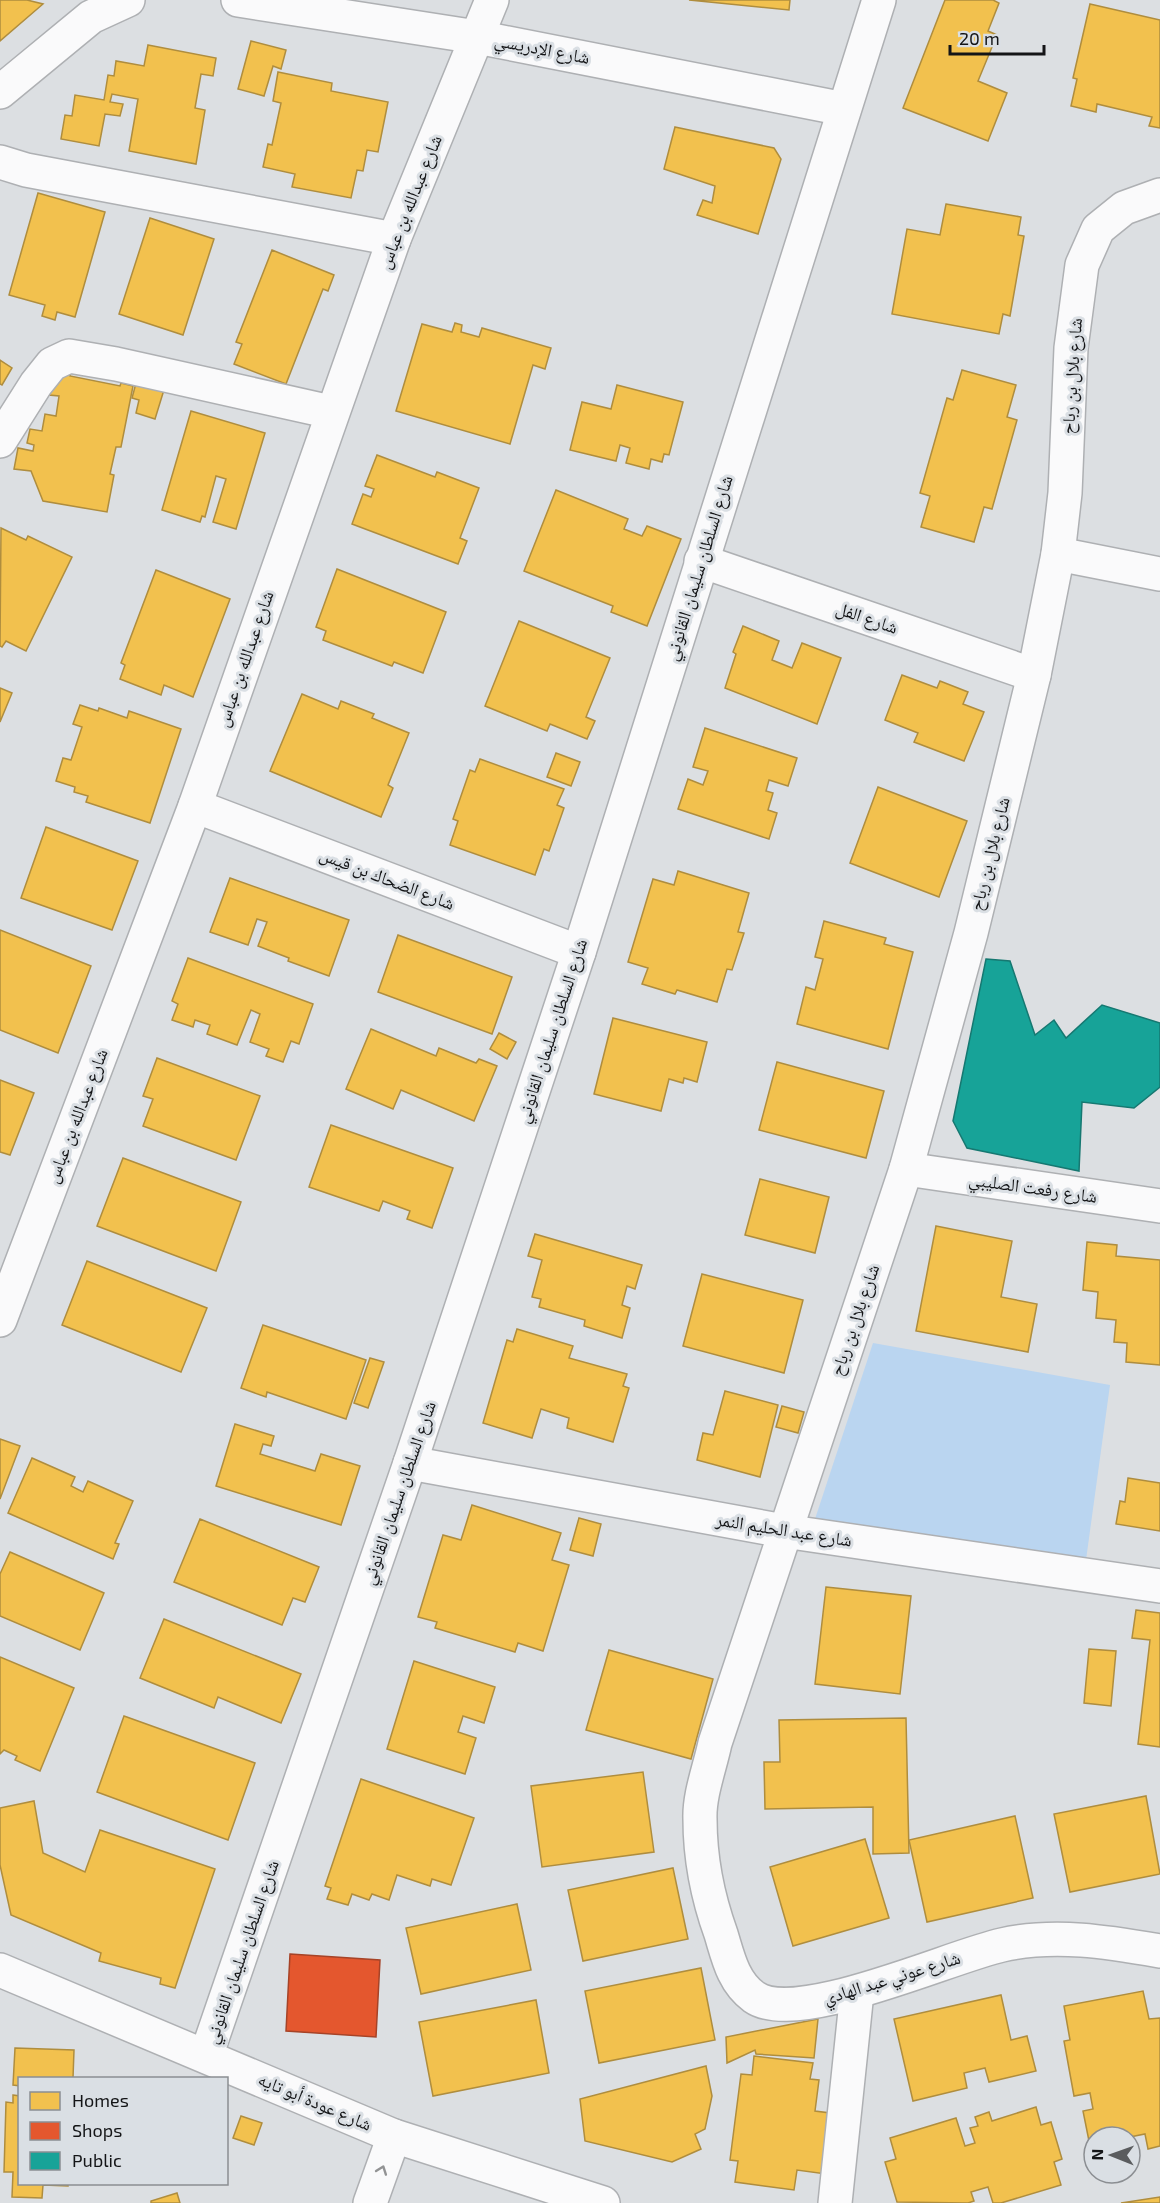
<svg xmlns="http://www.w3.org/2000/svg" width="1160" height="2203" font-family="'Exo 2','Noto Naskh Arabic',sans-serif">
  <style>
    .green { fill: #bad5f0 }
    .homes { fill: #f2c14e; stroke: #af8d3e; stroke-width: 1.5 }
    .shops { fill: #e4572e; stroke: #a64327; stroke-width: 1.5 }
    .public { fill: #17a398; stroke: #167871; stroke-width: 1.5 }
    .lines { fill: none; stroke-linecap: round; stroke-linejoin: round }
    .minor-casing { stroke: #aeb0b3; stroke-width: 36 }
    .minor { stroke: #fafafb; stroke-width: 33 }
    .oneway { stroke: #929394 }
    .labels { text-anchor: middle; stroke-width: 6; stroke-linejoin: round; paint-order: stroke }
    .street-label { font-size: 18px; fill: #141517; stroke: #dadfe4 }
  </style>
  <rect width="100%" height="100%" fill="#dcdfe2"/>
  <path class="green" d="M873 1343 1110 1385 1086 1560 815 1519Z"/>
  <g class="homes">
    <path d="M0 0H27L43 4 0 41Z"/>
    <path d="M689 0H790L789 10Z"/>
    <path d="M945 0H993L999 3 988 31 997 35 978 81 1007 93 988 141 903 108Z"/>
    <path d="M1090 4 1160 20V128L1149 126 1152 117 1097 104 1096 112 1071 106 1077 79 1073 78Z"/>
    <path d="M251 41 286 50 281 69 273 66 264 96 238 89Z"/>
    <path d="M148 45 216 58 213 76 201 74 195 108 205 110 196 164 129 151 138 99 112 94 110 102 123 104 120 116 105 114 99 146 61 139 65 115 72 116 75 95 104 100 108 75 114 76 116 61 144 66Z"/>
    <path d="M278 72 332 83 331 91 388 102 378 152 367 150 363 171 357 170 351 198 292 187 295 174 263 167 268 144 272 145 281 103 273 101Z"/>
    <path d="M675 127 774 148 781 159 758 234 697 215 703 200 712 203 715 186 664 169Z"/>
    <path d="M38 193 105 212 75 317 57 312 55 320 42 316 45 305 9 295Z"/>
    <path d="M946 204 1021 217 1018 235 1024 236 1010 316 1003 314 999 334 892 314 907 229 940 235Z"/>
    <path d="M150 218 214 239 183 335 119 314Z"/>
    <path d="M272 250 334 275 328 291 323 289 286 384 234 364 242 344 236 342Z"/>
    <path d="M455 323 462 325 461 332 479 337 482 328 551 348 545 369 533 365 510 444 396 411 422 324 452 332Z"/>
    <path d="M0 360 12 368 2 385 0 384Z"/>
    <path d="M55 364 71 367 70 376 120 386 121 383 133 386 121 447H116L110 474 114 475 107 512 43 501 31 471 14 469 18 448 33 451 34 445 27 443 30 429 42 431 45 414 56 416 59 396 49 395Z"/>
    <path d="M962 370 1016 385 1007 417 1017 420 992 509 984 507 974 542 921 527 930 496 920 493 947 398 953 400Z"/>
    <path d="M139 372 167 380 155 419 136 413 139 400 132 398Z"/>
    <path d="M617 385 683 402 669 455 664 454 662 462 651 459 649 469 626 463 630 448 620 445 616 461 570 450 582 402 611 409Z"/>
    <path d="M191 411 265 433 236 529 213 522 226 479 216 476 205 517 202 516 200 522 162 510Z"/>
    <path d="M377 455 435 477 437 472 479 488 460 538 467 541 458 564 352 524 363 494 371 497 374 489 365 486Z"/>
    <path d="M556 490 628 519 624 529 642 536 647 526 681 539 647 626 611 612 613 606 524 571Z"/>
    <path d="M1 528 26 540 28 536 72 557 26 651 6 641 2 647 0 646Z"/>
    <path d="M337 569 446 612 423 673 394 662 392 666 323 640 326 631 316 627Z"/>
    <path d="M156 570 230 599 193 697 164 685 161 695 120 679 125 665 121 663Z"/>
    <path d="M519 621 610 658 586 717 595 721 587 739 550 724 547 731 485 706Z"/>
    <path d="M743 626 779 641 772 660 792 668 802 643 841 658 817 724 725 688 736 654 733 652Z"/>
    <path d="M902 675 937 688 940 681 968 692 963 704 984 712 964 761 914 742 918 733 885 720Z"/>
    <path d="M0 688 12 693 0 722Z"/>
    <path d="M302 694 338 709 341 701 374 714 372 718 409 733 388 785 393 788 381 817 270 771Z"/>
    <path d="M80 705 98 711 99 708 127 718 129 711 181 729 150 823 86 802 88 796 74 792 75 787 56 781 63 758 71 760 82 727 73 724Z"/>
    <path d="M705 728 797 758 788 786 769 780 766 791 773 793 768 810 777 813 769 839 678 809 688 779 703 785 708 771 693 767Z"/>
    <path d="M556 753 580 762 571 786 547 777Z"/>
    <path d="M480 759 564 789 557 805 564 808 549 851 544 849 535 875 450 845 458 821 453 819 470 770 475 772Z"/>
    <path d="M878 787 967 821 939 897 850 863Z"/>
    <path d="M46 827 138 861 112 930 21 898Z"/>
    <path d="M678 871 749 893 738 932 744 933 732 970 727 969 717 1002 677 990 675 994 642 984 648 968 628 962 653 879 674 885Z"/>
    <path d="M230 878 349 920 329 976 288 961 289 958 258 946 267 922 257 919 248 945 210 932Z"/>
    <path d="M824 921 886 938 884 944 913 952 888 1049 797 1024 806 987 815 990 823 959 815 957Z"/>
    <path d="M0 930 91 966 58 1053 0 1030Z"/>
    <path d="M398 935 512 977 492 1034 378 992Z"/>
    <path d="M188 958 313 1004 299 1044 291 1041 283 1062 266 1056 269 1049 250 1042 260 1014 251 1010 237 1045 207 1034 210 1025 195 1020 193 1027 172 1020 178 1004 172 1001Z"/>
    <path d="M613 1018 707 1042 697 1082 684 1078 683 1083 669 1079 661 1111 594 1094Z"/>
    <path d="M371 1029 436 1056 439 1048 476 1063 479 1059 497 1066 474 1121 401 1090 393 1109 346 1089Z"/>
    <path d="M499 1033 516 1042 507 1059 490 1049Z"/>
    <path d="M157 1058 260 1096 236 1160 143 1126 153 1099 143 1096Z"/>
    <path d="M777 1062 884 1091 866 1158 759 1130Z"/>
    <path d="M0 1080 34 1093 10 1155 0 1152Z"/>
    <path d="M331 1125 453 1168 432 1228 407 1219 410 1211 383 1201 379 1211 309 1187Z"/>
    <path d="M123 1158 241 1202 216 1271 97 1226Z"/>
    <path d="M760 1179 829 1197 815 1253 745 1235Z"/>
    <path d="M936 1226 1012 1241 1001 1297 1037 1304 1028 1352 916 1331Z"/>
    <path d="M535 1234 642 1265 635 1289 627 1286 622 1305 630 1308 622 1338 584 1326 585 1320 539 1307 541 1299 532 1297 542 1260 528 1256Z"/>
    <path d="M1087 1242 1117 1245 1116 1256 1160 1260V1365L1126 1362 1127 1343 1114 1342 1116 1320 1096 1318 1098 1292 1083 1290Z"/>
    <path d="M87 1261 207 1308 181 1372 62 1325Z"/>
    <path d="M702 1274 803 1300 784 1373 683 1346Z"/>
    <path d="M263 1325 366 1360 346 1419 267 1392 266 1397 241 1388Z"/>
    <path d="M517 1329 573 1346 569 1358 627 1374 623 1386 629 1388 613 1442 567 1428 569 1418 541 1409 532 1438 483 1423 507 1340 513 1342Z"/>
    <path d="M370 1358 384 1362 368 1408 354 1403Z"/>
    <path d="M725 1391 778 1405 760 1477 697 1460 703 1433 713 1435Z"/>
    <path d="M782 1406 804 1412 798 1433 776 1427Z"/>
    <path d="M235 1424 274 1436 271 1446 263 1444 260 1454 315 1471 321 1454 360 1466 341 1525 216 1486Z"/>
    <path d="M0 1439 20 1446 0 1499Z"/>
    <path d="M32 1458 75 1477 71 1486 83 1492 88 1481 133 1501 115 1543 119 1544 113 1559 8 1513Z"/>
    <path d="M1128 1478 1160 1483V1531L1116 1524 1120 1501 1125 1502Z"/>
    <path d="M472 1505 561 1533 552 1560 569 1565 543 1651 518 1643 515 1652 435 1628 437 1622 418 1617 443 1535 461 1540Z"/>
    <path d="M579 1518 601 1524 593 1556 570 1550Z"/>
    <path d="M200 1519 319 1567 305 1602 293 1598 282 1625 174 1582Z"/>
    <path d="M10 1552 104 1593 80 1650 0 1616V1574Z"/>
    <path d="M826 1587 911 1596 900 1694 815 1684Z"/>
    <path d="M1136 1610 1160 1613V1747L1138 1744 1150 1640 1132 1638Z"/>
    <path d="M164 1619 301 1674 281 1723 218 1697 214 1708 140 1678Z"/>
    <path d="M1089 1649 1116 1651 1111 1706 1084 1703Z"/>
    <path d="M609 1650 713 1679 691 1759 586 1730Z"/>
    <path d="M0 1657 74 1688 40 1771 15 1760 17 1756 4 1750 0 1754Z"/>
    <path d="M414 1661 495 1687 484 1723 463 1716 458 1732 476 1738 465 1774 387 1749Z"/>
    <path d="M124 1716 255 1763 228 1840 97 1792Z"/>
    <path d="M906 1718 909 1853 873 1854V1807L765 1809 764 1762H780L779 1720Z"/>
    <path d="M643 1772 654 1852 542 1867 531 1786Z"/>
    <path d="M361 1779 474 1818 451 1885 432 1879 430 1886 397 1875 389 1900 372 1894 369 1900 352 1894 348 1905 327 1899 331 1888 325 1886Z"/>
    <path d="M1146 1796 1160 1874 1070 1892 1054 1814Z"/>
    <path d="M34 1801 43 1853 85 1872 100 1830 215 1869 175 1988 160 1984 161 1978 99 1961 101 1953 11 1915 0 1865V1808Z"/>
    <path d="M1015 1816 1033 1898 927 1922 909 1840Z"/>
    <path d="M865 1839 889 1918 793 1946 770 1867Z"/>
    <path d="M673 1868 688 1939 583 1961 568 1890Z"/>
    <path d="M517 1904 531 1970 421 1994 406 1928Z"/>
    <path d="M701 1968 715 2040 599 2063 585 1991Z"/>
    <path d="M1143 1991 1149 2019 1160 2018V2146L1148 2149 1145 2134 1130 2137H1094V2145L1090 2146 1083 2111 1093 2109 1090 2093 1074 2096 1064 2041 1070 2040 1064 2006Z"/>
    <path d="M1001 1995 1011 2040 1027 2036 1036 2071 989 2082 985 2068 964 2073 967 2088 913 2101 894 2019Z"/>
    <path d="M536 2000 549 2073 433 2096 419 2022Z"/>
    <path d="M818 2019 814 2058 756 2054 755 2050 727 2063 726 2037Z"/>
    <path d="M15 2048 74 2050 73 2078H20V2086L13 2085Z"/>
    <path d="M754 2056 813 2063 810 2079 819 2080 815 2111 838 2114 826 2174 797 2170 794 2190 735 2182 738 2161 730 2160 741 2074 752 2075Z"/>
    <path d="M706 2066 712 2096 705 2129 695 2134 701 2149 672 2162 585 2141 580 2099Z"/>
    <path d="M13 2095 20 2096V2184H68V2186L43 2185 42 2198 12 2197 13 2172H4L6 2102 13 2103Z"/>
    <path d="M1036 2107 1041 2125 1051 2122 1062 2159 1054 2162 1061 2185 1001 2203H993L988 2187 971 2192 974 2201 968 2203 897 2202 885 2162 896 2159 890 2138 956 2118 965 2146 975 2143 970 2128 978 2126 975 2117 989 2112 992 2121Z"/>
    <path d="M241 2116 262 2123 254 2145 233 2138Z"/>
    <path d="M177 2193 180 2203H151V2201Z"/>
    <path d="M1160 2197V2203H1121Z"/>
  </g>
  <path class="shops" d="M290 1954 380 1960 376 2037 286 2031Z"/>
  <path class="public" d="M986 959 1010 961 1035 1035 1054 1020 1066 1038 1102 1005 1160 1023V1087L1134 1108 1082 1102 1079 1171 967 1148 953 1121Z"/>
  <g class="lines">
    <g class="minor-casing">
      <g id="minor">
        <path d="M238 0 477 37 844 109"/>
        <path d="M0 92 91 17 128 0"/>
        <path d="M0 162 26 170 394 239"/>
        <path d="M1160 195 1124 208 1098 229 1082 265 1071 348 1065 493 1058 554 1034 675 971 933 906 1169 715 1743C710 1767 699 1795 700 1819 700 1857 708 1898 721 1934 728 1957 733 1982 754 1997 796 2027 951 1956 1002 1945 1055 1933 1108 1942 1160 1951"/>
        <path d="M0 441 36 384 52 364 69 356 116 364 331 412"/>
        <path d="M1058 554 1160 574"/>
        <path d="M701 561 1034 675"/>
        <path d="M195 806 579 952"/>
        <path d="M906 1169 1160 1206"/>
        <path d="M0 1320 195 806 394 239 492 0"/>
        <path d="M410 1463 784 1531 1160 1586"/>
        <path d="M0 1970 394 2136 603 2203"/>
        <path d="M206 2056 410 1463 579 952 879 0"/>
        <path d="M370 2203 394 2136"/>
        <path d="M835 2203 857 1992"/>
      </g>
    </g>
    <use href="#minor" class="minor"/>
  </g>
  <defs><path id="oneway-chevron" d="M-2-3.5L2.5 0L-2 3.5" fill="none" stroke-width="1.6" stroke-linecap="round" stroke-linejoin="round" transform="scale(1.5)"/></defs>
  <use class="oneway" href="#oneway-chevron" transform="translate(382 2170) rotate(-70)"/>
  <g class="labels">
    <g class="street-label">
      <text transform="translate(542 49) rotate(11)" y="6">شارع الإدريسي</text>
      <text transform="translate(410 202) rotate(-68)" y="6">شارع عبدالله بن عباس</text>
      <text transform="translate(1072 376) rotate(-86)" y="6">شارع بلال بن رباح</text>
      <text transform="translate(699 568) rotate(-73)" y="6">شارع السلطان سليمان القانوني</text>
      <text transform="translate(867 618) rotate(19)" y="6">شارع الفل</text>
      <text transform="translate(245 659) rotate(-71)" y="6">شارع عبدالله بن عباس</text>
      <text transform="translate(990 854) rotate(-76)" y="6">شارع بلال بن رباح</text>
      <text transform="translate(387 879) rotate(21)" y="6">شارع الضحاك بن قيس</text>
      <text transform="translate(552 1031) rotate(-72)" y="6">شارع السلطان سليمان القانوني</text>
      <text transform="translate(77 1116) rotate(-69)" y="6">شارع عبدالله بن عباس</text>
      <text transform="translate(1033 1188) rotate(8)" y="6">شارع رفعت الصليبي</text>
      <text transform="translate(855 1320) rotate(-71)" y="6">شارع بلال بن رباح</text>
      <text transform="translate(399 1493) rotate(-71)" y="6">شارع السلطان سليمان القانوني</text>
      <text transform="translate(784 1530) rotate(9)" y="6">شارع عبد الحليم النمر</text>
      <text transform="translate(242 1952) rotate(-71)" y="6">شارع السلطان سليمان القانوني</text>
      <text transform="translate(892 1978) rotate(-17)" y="6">شارع عوني عبد الهادي</text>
      <text transform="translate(315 2102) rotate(23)" y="6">شارع عودة أبو تايه</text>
    </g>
  </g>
  <rect x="18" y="2077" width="210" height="108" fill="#dadfe4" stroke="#8b8e92" stroke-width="1.5"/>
  <rect x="30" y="2092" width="30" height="18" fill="#f2c14e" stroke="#8b8e92" stroke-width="1.5"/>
  <text x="72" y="2107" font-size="18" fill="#141517">Homes</text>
  <rect x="30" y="2122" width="30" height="18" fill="#e4572e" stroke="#8b8e92" stroke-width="1.5"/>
  <text x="72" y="2137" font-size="18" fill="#141517">Shops</text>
  <rect x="30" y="2152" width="30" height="18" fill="#17a398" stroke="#8b8e92" stroke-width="1.5"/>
  <text x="72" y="2167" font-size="18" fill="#141517">Public</text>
  <g transform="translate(1112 2155) rotate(271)"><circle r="28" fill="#dadfe4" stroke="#8b8e92" stroke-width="1.5"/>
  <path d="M0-4.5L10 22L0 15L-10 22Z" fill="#5a5c5e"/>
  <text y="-9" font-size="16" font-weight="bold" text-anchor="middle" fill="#141517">N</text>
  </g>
  <path d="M950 45v9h94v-9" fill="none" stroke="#141517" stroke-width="3"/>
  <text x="959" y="45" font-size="18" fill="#141517" stroke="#dadfe4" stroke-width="4.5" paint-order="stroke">20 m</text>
</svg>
